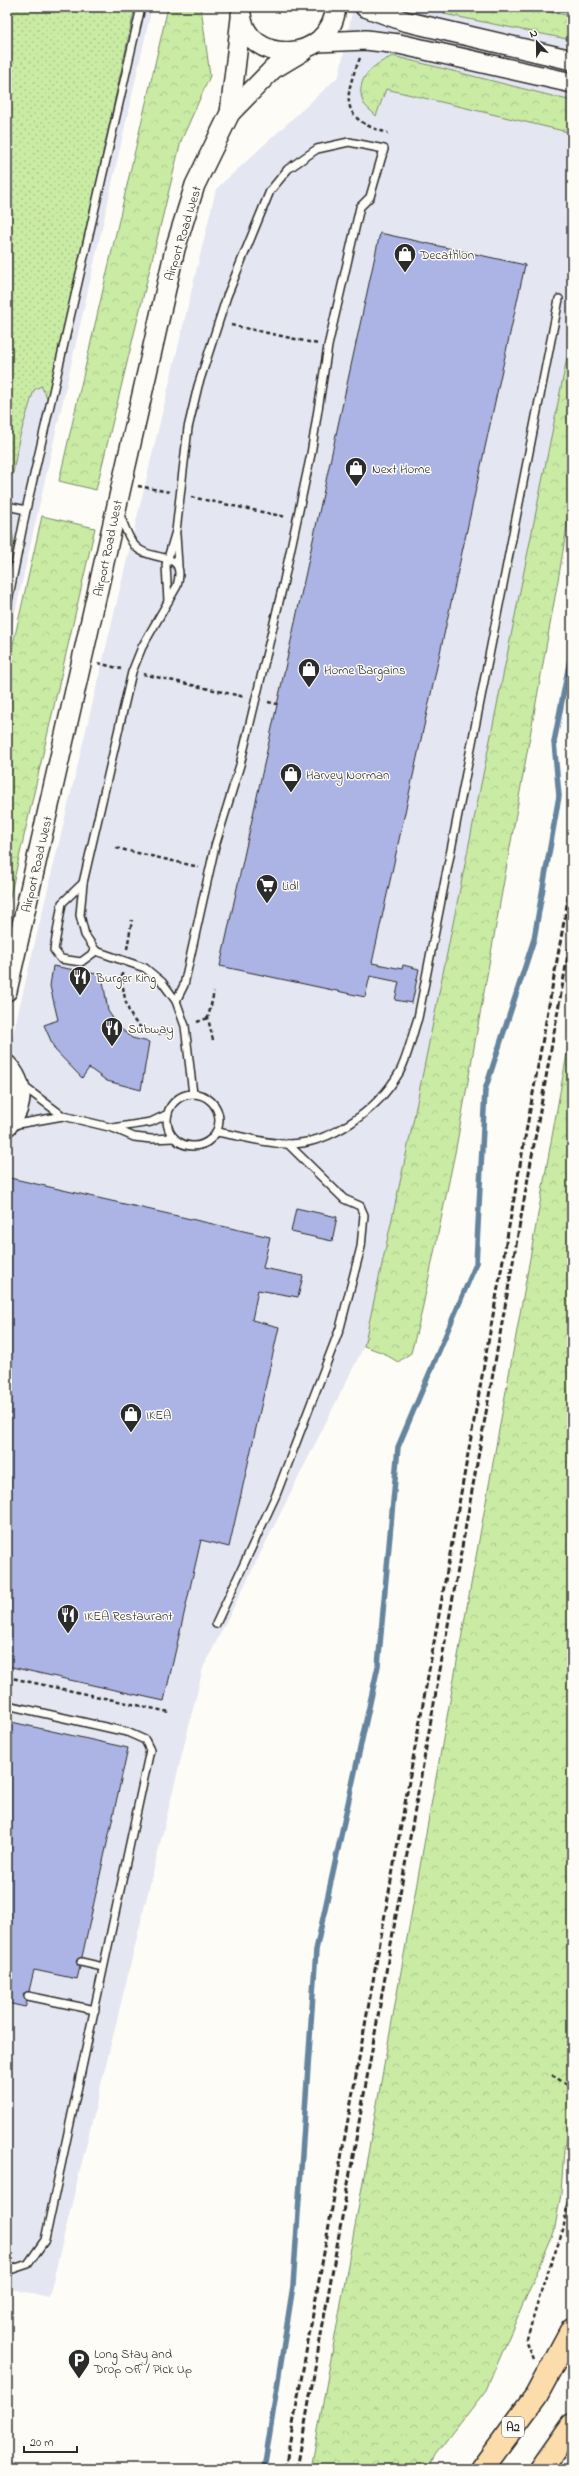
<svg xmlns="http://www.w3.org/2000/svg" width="579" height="2476" font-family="'Indie Flower',sans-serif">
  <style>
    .built { fill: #e4e6f1 }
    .grass { fill: url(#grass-dots); stroke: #7a8b68 }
    .forest { fill: url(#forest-crowns); stroke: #7a8b68 }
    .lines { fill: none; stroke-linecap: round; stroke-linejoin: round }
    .stream { stroke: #65849d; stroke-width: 5.5 }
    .building { fill: #abb4e4; stroke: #2b2b2b }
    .lane-casing { stroke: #2b2b2b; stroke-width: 10 }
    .secondary-casing { stroke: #2b2b2b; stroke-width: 22 }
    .highway-casing { stroke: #2b2b2b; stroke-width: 25 }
    .path { stroke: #2b2b2b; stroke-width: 2.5; stroke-dasharray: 4 3; stroke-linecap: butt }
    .lane { stroke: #fdfcf7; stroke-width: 7 }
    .secondary { stroke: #fdfcf7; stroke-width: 19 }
    .highway { stroke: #fddcac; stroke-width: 22 }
    .rail { stroke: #2b2b2b; stroke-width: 3; stroke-dasharray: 6 3; stroke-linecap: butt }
    .labels { text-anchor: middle; stroke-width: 3; stroke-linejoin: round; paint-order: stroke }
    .shield { fill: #fdfcf7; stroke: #6a6a68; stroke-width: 1 }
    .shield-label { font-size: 12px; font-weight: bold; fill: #2b2b2b }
    .street-label { font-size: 13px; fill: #2b2b2b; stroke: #fdfcf7 }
    .poi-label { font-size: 13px; fill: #2b2b2b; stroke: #fdfcf7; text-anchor: start }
  </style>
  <defs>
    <pattern id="grass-dots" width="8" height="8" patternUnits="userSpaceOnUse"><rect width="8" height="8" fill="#c9eba4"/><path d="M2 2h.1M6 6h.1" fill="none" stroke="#adca8d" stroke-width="1.8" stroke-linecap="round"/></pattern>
    <pattern id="forest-crowns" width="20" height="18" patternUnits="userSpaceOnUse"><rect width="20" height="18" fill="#c9eba4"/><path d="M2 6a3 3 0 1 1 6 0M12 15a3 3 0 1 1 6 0" fill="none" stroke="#adca8d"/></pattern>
  </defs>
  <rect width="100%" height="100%" fill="#fdfcf7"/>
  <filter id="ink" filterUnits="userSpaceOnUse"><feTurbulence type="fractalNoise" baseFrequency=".025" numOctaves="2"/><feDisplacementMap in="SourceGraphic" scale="8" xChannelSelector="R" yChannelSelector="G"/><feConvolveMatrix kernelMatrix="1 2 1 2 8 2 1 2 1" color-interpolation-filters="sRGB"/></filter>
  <g filter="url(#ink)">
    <g class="built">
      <path d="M7 7H152L7 648Z"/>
      <path d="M353 7H572V101L393 56 376 115 386 88 572 133V333L411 1132 364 1346 203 1668 49 2297 7 2288V1059L216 189 339 76Z"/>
    </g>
    <g class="grass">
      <path d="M7 7H135L49 401 41 386 34 390 19 439 13 473 7 484Z"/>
      <path d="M7 524C20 539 11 569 7 586Z"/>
    </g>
    <g class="forest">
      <path d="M168 7H201L210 76 181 141 96 490 59 481Z"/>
      <path d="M446 7H523L572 16V40L444 14Z"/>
      <path d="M393 56 572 101V133L386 89 376 116C373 112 365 107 363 102 354 78 374 64 393 56Z"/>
      <path d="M572 333V496L560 569 456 1148 421 1315 411 1353 398 1362 381 1352 364 1346 411 1132Z"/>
      <path d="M42 516 95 528 7 910V671Z"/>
      <path d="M572 1026V2126L564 2149 561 2194 554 2233 486 2390 425 2469H311Z"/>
    </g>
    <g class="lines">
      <path class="stream" d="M264 2469 293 2286 316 1950 378 1666 398 1447 476 1264 485 1090 534 939 559 796 554 742 572 649"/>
    </g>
    <g class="building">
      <path d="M380 233 525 265 372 963 402 969 403 965 419 969 412 1003 395 1000 399 982 370 976 365 997 220 966Z"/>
      <path d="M53 966 102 975 108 1011 119 1027 132 1038 149 1042 141 1090 107 1081 89 1068 82 1078 55 1050 44 1025 58 1020 50 986Z"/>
      <path d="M10 1178 270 1237 263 1268 303 1276 298 1297 258 1290 252 1320 279 1327 229 1547 201 1540 164 1701 7 1666V1189Z"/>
      <path d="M296 1208 337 1217 332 1241 291 1232Z"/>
      <path d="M7 1721 128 1748 82 1957 76 1961 80 1967 77 1979 34 1970 29 1991 23 1995 27 2001 25 2007 7 2003Z"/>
    </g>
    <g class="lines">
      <g class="lane-casing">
        <g id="lane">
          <path d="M7 506 26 510"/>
          <path d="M120 515C124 525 128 538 135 546 152 564 188 548 177 586L142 647 132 672 83 883 80 915 85 935 96 951 145 968 162 982 176 1001 185 1026 193 1094"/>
          <path d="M176 535 178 565"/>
          <path d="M168 601 166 565 176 531 188 428 198 386 227 296 270 191 288 169 317 149 349 142 384 149 370 197 360 207 328 346 311 454 283 585 240 765 215 846 184 985 176 1001"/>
          <path d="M7 606 26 510 141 7"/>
          <path d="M83 883 62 903 54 950 61 959 81 962 96 951"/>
          <path d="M23 1086 63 1116"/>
          <circle cx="193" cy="1120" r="26"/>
          <path d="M12 1125 63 1116 113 1128 134 1137 151 1139 174 1138"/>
          <path d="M113 1128 151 1122 168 1114"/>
          <path d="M216 1132C239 1135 265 1144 288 1144 332 1144 378 1109 399 1073 408 1057 412 1035 418 1018L559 299"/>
          <path d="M216 1624 276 1495 340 1328 361 1247 364 1215 360 1206 344 1199 288 1144"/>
          <path d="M7 1705 127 1732 145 1740 150 1750 45 2240 28 2264 7 2271"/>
          <path d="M81 1962 103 1967"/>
          <path d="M28 1996 95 2010"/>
        </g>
      </g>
      <g class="secondary-casing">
        <g id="secondary">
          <path d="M365 7 404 21 572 60"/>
          <path d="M241 14C247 66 330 65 336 7"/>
          <path d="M318 42 366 40 399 44 572 83"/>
          <path d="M230 113 273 69 303 51"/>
          <path d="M7 991 175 249 195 185 230 113 241 18"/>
          <path d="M7 1065C25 1084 24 1107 7 1126"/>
        </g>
      </g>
      <g class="highway-casing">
        <g id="highway">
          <path d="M482 2469 536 2396 572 2329"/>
          <path d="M541 2469 572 2425"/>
        </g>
      </g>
      <g class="path">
        <path d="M360 58C343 98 340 120 388 133"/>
        <path d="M231 325 318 344"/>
        <path d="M138 486 169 492"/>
        <path d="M191 497 286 517"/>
        <path d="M98 663 121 669"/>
        <path d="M143 674 245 697"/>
        <path d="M268 702 277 704"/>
        <path d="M116 848 199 867"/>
        <path d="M127 949 132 920"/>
        <path d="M122 973C123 1004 132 1041 171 1032"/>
        <path d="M197 1022 208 1018"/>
        <path d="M213 1040 208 1018 214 992"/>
        <path d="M7 1677 169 1712"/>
        <path d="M552 2075 572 2088"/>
        <path d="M533 2359 526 2342 543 2285 563 2231 572 2178"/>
      </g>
      <use href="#lane" class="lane"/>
      <use href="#secondary" class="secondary"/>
      <use href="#highway" class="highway"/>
      <g class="rail">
        <path d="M285 2469 572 877"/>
        <path d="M297 2469 572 932"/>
      </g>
    </g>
  </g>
  <defs>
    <g id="shop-pin" transform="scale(1.15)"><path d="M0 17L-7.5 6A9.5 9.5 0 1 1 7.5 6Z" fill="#2b2b2b" stroke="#fdfcf7"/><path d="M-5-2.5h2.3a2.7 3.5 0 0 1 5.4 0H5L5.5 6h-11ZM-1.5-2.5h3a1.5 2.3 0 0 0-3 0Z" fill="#fff"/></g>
    <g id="supermarket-pin" transform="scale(1.15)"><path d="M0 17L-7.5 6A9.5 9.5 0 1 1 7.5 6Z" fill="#2b2b2b" stroke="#fdfcf7"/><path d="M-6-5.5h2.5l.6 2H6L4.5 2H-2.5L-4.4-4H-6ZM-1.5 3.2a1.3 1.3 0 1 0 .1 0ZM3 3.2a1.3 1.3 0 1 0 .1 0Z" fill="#fff"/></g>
    <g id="restaurant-pin" transform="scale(1.15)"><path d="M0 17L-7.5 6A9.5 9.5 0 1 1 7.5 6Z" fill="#2b2b2b" stroke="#fdfcf7"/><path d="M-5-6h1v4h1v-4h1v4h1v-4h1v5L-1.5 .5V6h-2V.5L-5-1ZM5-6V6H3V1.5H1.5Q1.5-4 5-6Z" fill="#fff"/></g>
    <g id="parking-pin" transform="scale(1.15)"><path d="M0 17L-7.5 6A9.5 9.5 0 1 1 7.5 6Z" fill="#2b2b2b" stroke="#fdfcf7"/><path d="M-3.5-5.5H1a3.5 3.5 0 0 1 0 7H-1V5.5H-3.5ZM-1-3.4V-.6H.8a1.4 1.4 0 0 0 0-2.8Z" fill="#fff"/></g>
  </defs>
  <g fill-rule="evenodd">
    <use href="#shop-pin" x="405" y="254"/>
    <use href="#shop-pin" x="356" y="468"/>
    <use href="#shop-pin" x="309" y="669"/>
    <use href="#shop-pin" x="291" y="774"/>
    <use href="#supermarket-pin" x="267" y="885"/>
    <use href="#restaurant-pin" x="80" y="977"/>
    <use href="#restaurant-pin" x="112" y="1028"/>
    <use href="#shop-pin" x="131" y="1414"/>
    <use href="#restaurant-pin" x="68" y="1615"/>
    <use href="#parking-pin" x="79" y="2360"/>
  </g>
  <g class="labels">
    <rect class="shield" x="502" y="2417" width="22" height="20" rx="3"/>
    <g class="shield-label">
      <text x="513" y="2431">A2</text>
    </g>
    <g class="street-label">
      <text transform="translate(182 233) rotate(-73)" y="5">Airport Road West</text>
      <text transform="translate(107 548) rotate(-78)" y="5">Airport Road West</text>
      <text transform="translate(36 864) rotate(-77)" y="5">Airport Road West</text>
    </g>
    <g class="poi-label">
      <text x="420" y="259">Decathlon</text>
      <text x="372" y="473">Next Home</text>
      <text x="324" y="674">Home Bargains</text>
      <text x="306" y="779">Harvey Norman</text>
      <text x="282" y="890">Lidl</text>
      <text x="96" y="982">Burger King</text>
      <text x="128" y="1033">Subway</text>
      <text x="146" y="1419">IKEA</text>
      <text x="84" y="1620">IKEA Restaurant</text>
      <text x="94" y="2358">Long Stay and<tspan x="94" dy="15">Drop Off / Pick Up</tspan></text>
    </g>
  </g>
  <rect width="579" height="2476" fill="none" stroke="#fdfcf7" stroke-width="24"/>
  <rect x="12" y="12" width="555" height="2452" fill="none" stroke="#2b2b2b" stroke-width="1.5" filter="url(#ink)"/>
  <g transform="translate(537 42) rotate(338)" stroke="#fdfcf7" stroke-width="3" paint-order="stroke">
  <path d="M0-3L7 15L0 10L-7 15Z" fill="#2b2b2b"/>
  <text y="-6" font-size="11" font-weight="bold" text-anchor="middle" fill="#2b2b2b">N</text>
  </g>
  <path d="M24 2446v6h53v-6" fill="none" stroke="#2b2b2b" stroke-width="2"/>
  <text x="30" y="2446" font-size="12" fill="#2b2b2b" stroke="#fdfcf7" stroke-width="3" paint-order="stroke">20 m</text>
</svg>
